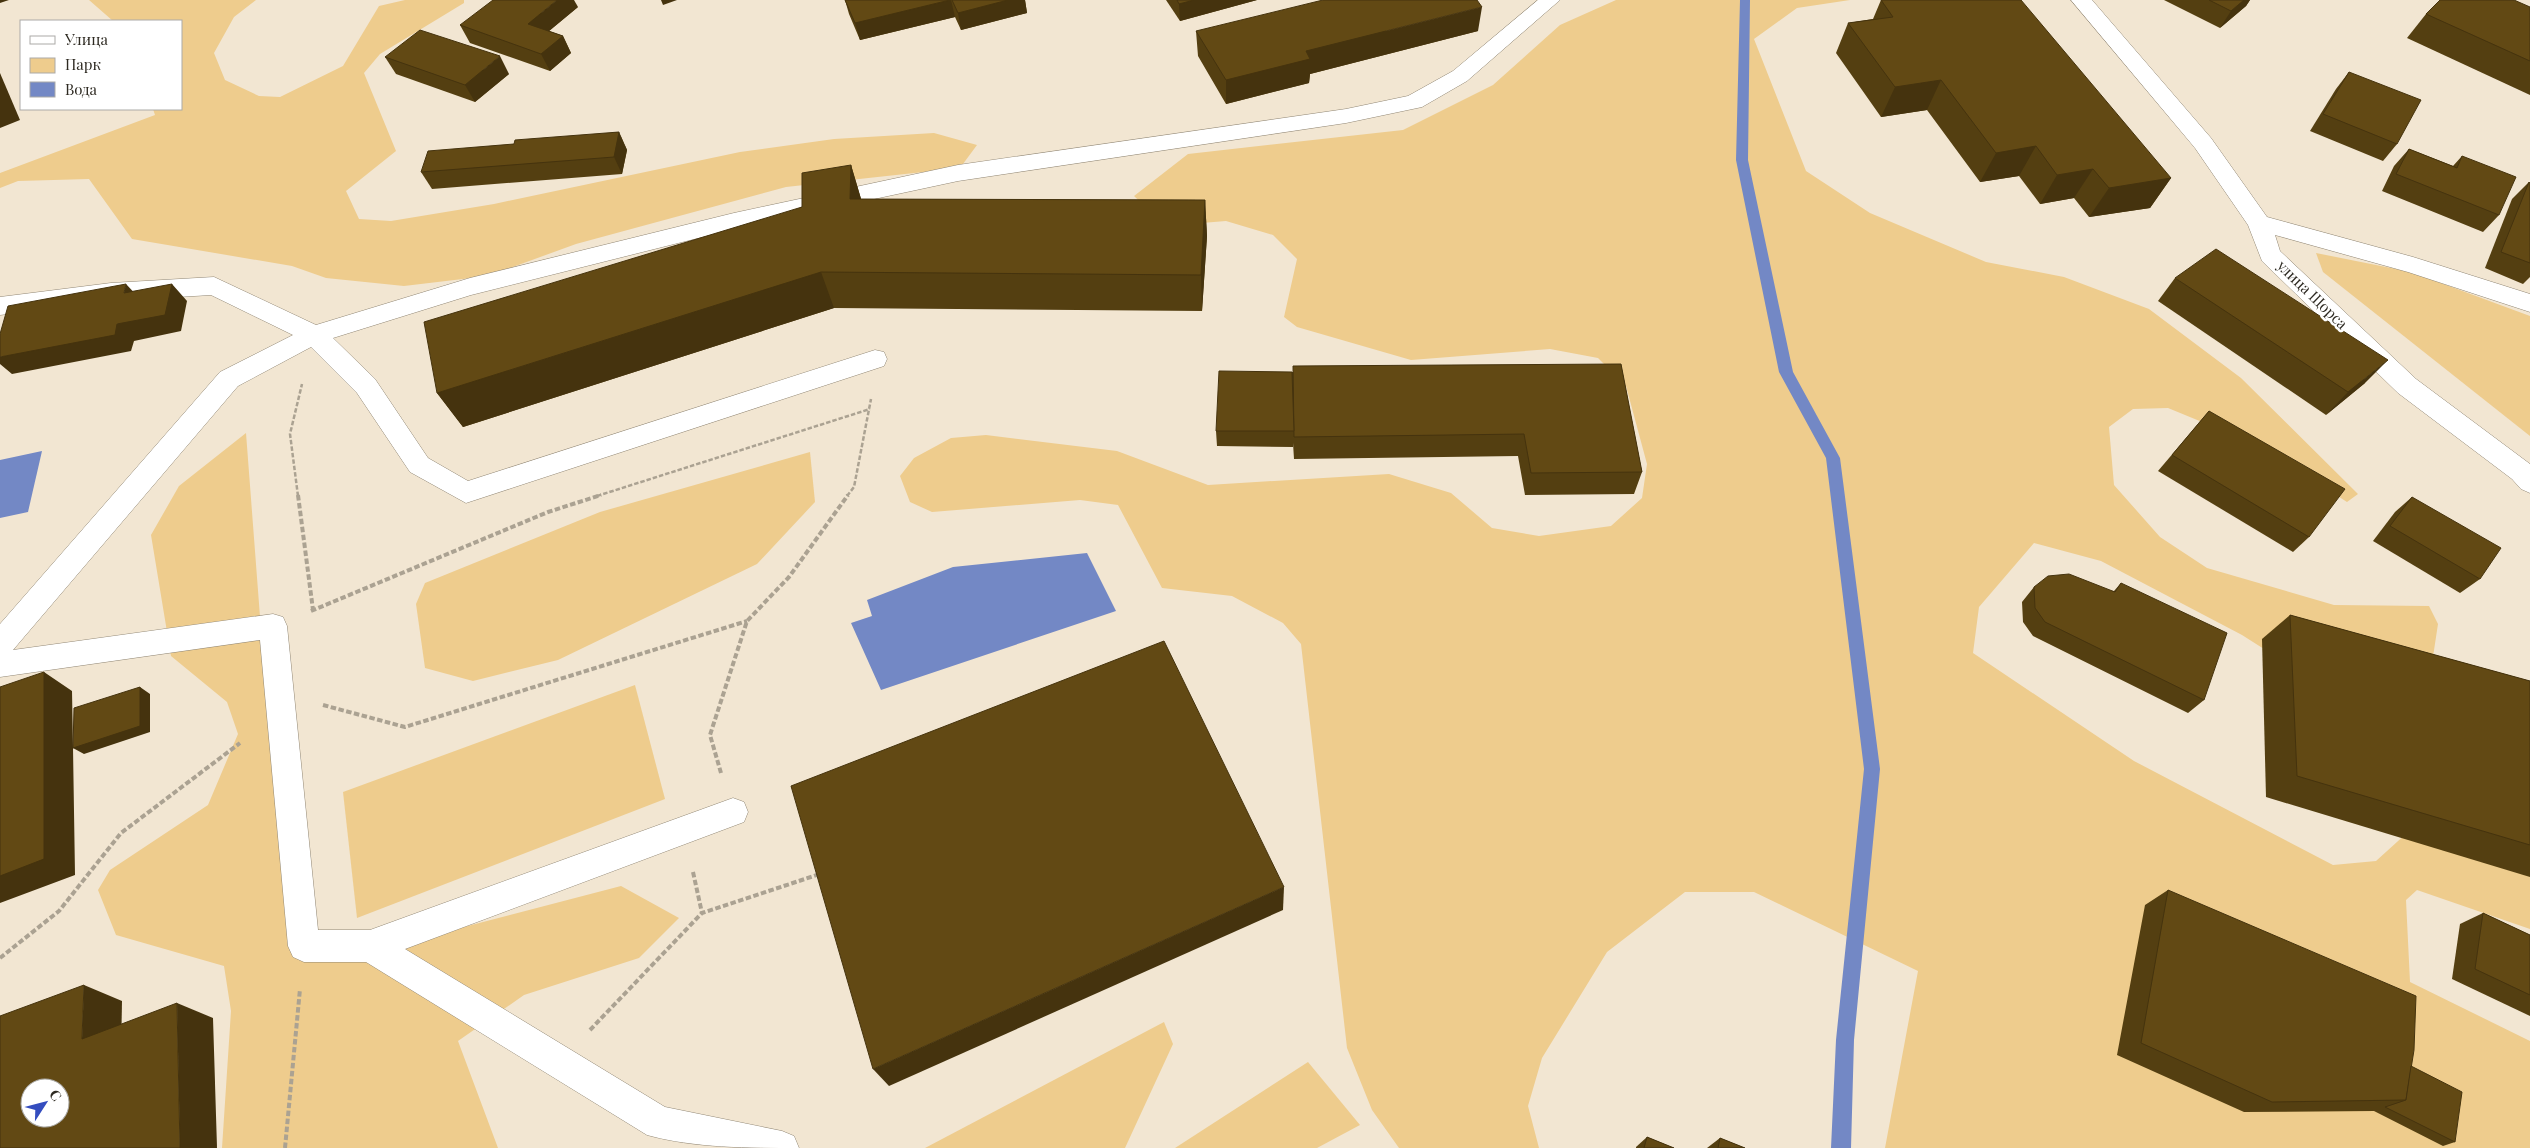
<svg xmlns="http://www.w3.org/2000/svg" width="2530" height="1148" font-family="'Playfair Display',serif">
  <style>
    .green { fill: #eecc8d }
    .water { fill: #7388c5 }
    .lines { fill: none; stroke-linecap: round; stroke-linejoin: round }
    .stream { fill: #7388c5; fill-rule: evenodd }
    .service-casing { stroke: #918775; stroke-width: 1 }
    .minor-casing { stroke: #918775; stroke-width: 1 }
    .path-far1 { stroke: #aba292; stroke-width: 2.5; stroke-dasharray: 4.5 2; stroke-linecap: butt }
    .path { stroke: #aba292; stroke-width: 4; stroke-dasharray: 5.5 2.5; stroke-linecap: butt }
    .service { fill: #fff; fill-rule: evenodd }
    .minor { fill: #fff; fill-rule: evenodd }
    .wall { fill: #543f11 }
    .shaded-wall { fill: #45330e }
    .building { fill: #624914; stroke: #45330e; fill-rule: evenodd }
    .labels { text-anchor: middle; stroke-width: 5; stroke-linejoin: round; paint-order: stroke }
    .street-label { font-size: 15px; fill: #2e2a22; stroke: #fff }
  </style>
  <rect width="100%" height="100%" fill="#f2e6d2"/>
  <g class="green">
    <path d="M89 0H256L234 17 214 53 225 80 259 96 280 97 343 66 379 6 405 0H464V3L380 54 364 73 396 151 346 191 359 219 391 221 494 204 740 152 834 139 934 133 977 145 960 168 786 187 576 244 488 276 404 286 326 278 292 266 132 239 89 179 18 181 0 188V173L155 115 153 109H181V21H113Z"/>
    <path d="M1616 0H1850L1797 8 1754 39 1806 171 1870 213 1986 262 2064 277 2149 309 2241 378 2358 494 2347 502 2258 445 2168 408 2133 409 2109 427 2114 485 2160 537 2207 568 2334 605 2429 606 2438 624 2429 683 2374 719 2242 635 2101 561 2034 543 1979 607 1973 653 2134 761 2333 865 2376 861 2408 832 2530 689V929L2417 890 2406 900 2410 982 2530 1041V1148H1885L1918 971 1754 892H1685L1607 952 1542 1058 1528 1106 1539 1148H1399L1372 1110 1347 1048 1301 644 1283 623 1232 596 1162 588 1118 505 1080 500 932 512 910 502 900 476 914 458 951 438 986 435 1117 451 1208 485 1389 474 1451 493 1492 528 1539 536 1611 526 1642 498 1647 464 1626 386 1598 358 1550 349 1411 360 1297 327 1284 317 1297 259 1273 235 1226 221 1165 226 1134 196 1188 154 1403 130 1493 85 1560 25Z"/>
    <path d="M2316 253 2411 272 2530 316V436L2323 272Z"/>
    <path d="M246 433 262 643 298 926 383 948 621 886 679 918 639 958 524 995 458 1041 498 1148H222L231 1011 224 966 116 935 98 890 110 870 208 805 238 734 227 702 171 656 151 535 179 486Z"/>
    <path d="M810 452 815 502 757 564 558 660 473 681 425 668 416 604 425 583 600 512Z"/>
    <path d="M635 685 665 799 357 918 343 792Z"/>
    <path d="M1164 1022 1173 1044 1125 1148H925Z"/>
    <path d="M1308 1062 1360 1125 1317 1148H1175Z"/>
  </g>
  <g class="water">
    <path d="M42 451 28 512 0 518V460Z"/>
    <path d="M1087 553 1116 611 881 690 851 623 872 616 867 600 953 567Z"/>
  </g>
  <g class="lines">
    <path class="stream" d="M1740 0H1750L1748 160 1793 372 1840 458 1880 769 1854 1040 1851 1148H1831L1836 1040 1864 769 1826 458 1779 372 1736 160Z"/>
    <g class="service-casing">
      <path id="service" d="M1538 0H1560L1467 81 1422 107 1346 123 958 181 734 229 471 295 333 338 375 379 428 458 468 481 875 350 884 352 887 359 884 366 466 503 410 472 357 393 311 347 238 386 13 650 273 614 283 617 287 626 318 930H370L733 798 744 802 748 812 744 822 405 949 665 1107 782 1131 794 1136 799 1148C749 1148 694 1148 647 1135L366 962H304L293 957 288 946 260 640 0 677V624L220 372 293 335 211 295 111 301 0 315V297L111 283 214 277 316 325 470 278 734 213 958 165 1346 109 1408 96 1453 71Z"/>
    </g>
    <g class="minor-casing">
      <path id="minor" d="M2071 0H2092L2211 138 2267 217 2413 257 2530 294V312L2408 272 2275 235 2280 251 2416 379 2530 464V493L2521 489 2512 479 2398 393 2262 261 2248 225 2195 148Z"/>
    </g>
    <g class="path-far1">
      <path d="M298 496 290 434 302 384"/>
      <path d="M597 496 870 409"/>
      <path d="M847 496 854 487 871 399"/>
    </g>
    <g class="path">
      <path d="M298 495 313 610"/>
      <path d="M311 611 548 512 601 495"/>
      <path d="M323 705 405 727 747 621"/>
      <path d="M721 773 710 735 747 621 789 577 848 495"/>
      <path d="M693 872 702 913"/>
      <path d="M0 958 59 911 121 833 240 743"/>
      <path d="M590 1030 702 913 820 874"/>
      <path d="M285 1148 300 989"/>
    </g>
    <use href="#service" class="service"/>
    <use href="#minor" class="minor"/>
  </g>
  <g class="wall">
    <path d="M845 0H1025L1027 13 961 30 955 17 860 40 849 14Z"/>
    <path d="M1166 0H1257L1180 21Z"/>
    <path d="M1881 0 2171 178 2150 208 2089 217 2074 198 2040 204 2019 176 1980 182 1927 110 1881 117 1836 53 1848 23 1873 19Z"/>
    <path d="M2164 0H2250L2246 6 2220 28Z"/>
    <path d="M578 7 549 31 563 36 571 53 550 71 470 43 460 25Z"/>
    <path d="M2530 7V95L2407 38 2426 14Z"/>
    <path d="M1196 31H1478L1310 74 1309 83 1226 104 1198 56Z"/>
    <path d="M385 57 509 74 475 102 396 74Z"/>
    <path d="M2349 72 2397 144 2383 161 2310 131 2336 89Z"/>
    <path d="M619 132 627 150 622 174 432 189 421 172 514 144Z"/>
    <path d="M2409 149 2453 166 2462 156 2499 215 2483 232 2382 191 2394 166Z"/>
    <path d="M851 165 861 199 1205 200 1207 236 1202 311 834 308 463 427 437 393 802 207Z"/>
    <path d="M2529 182 2530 183V277L2523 284 2485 268 2512 199Z"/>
    <path d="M2175 278 2365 383 2326 415 2158 301Z"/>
    <path d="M1621 364 1642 472 1634 494 1525 495 1518 456 1294 459 1293 443V447L1217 446 1216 431 1292 372Z"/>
    <path d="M2209 411 2309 537 2293 552 2158 471Z"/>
    <path d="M2412 497 2480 579 2460 593 2373 541 2395 512Z"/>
    <path d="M2121 583 2204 700 2188 713 2033 636 2023 622 2022 602 2034 587 2114 591Z"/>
    <path d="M2290 615 2530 681V877L2266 797 2262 639Z"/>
    <path d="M2168 890 2411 1066 2455 1142 2443 1146 2374 1111 2244 1112 2117 1055 2145 905Z"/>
    <path d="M2483 913 2530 935V1016L2452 979 2460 924Z"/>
    <path d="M1647 1137 1674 1148H1636V1147Z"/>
    <path d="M1720 1138 1745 1148H1707Z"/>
  </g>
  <g class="shaded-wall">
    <path d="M0 0H9L0 3Z"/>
    <path d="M557 0H574L578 7 537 41 528 24Z"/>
    <path d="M661 0H677L663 5Z"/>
    <path d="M951 0 955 17 860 40 855 23Z"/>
    <path d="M1008 0H1025L1027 13 961 30 958 13Z"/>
    <path d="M1194 0H1257L1180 21 1179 4Z"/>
    <path d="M2244 0H2250L2246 6 2220 28 2231 11Z"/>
    <path d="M1482 7 1478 31 1310 74 1309 83 1226 104V80L1306 51Z"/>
    <path d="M563 36 571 53 550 71 541 54Z"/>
    <path d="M500 56 509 74 475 102 465 85Z"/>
    <path d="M0 73 20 120 0 128Z"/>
    <path d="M1941 80 1927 110 1881 117 1895 87Z"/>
    <path d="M619 132 627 150 622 174 614 157Z"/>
    <path d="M2036 146 2019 176 1980 182 1996 153Z"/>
    <path d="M851 165 862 202 850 199Z"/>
    <path d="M2093 169 2074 198 2040 204 2057 175Z"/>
    <path d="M2171 178 2150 208 2089 217 2109 188Z"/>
    <path d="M1205 200 1207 236 1202 311 1201 275Z"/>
    <path d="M821 272 834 308 463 427 437 393Z"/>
    <path d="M126 284 142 301 124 293Z"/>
    <path d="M172 284 187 301 181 331 134 341 131 351 12 374 0 364V357L117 324Z"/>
    <path d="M2388 360 2365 383 2326 415 2348 392Z"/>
    <path d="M44 672 72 691 73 748 140 687 150 694V732L84 754 73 748 75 875 0 903V876Z"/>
    <path d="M1284 887 1283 910 889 1086 873 1069Z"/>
    <path d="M84 985 122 1001 121 1053 82 1039Z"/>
    <path d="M177 1003 213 1018 217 1148H180Z"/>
  </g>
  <g class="building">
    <path d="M493 0H557L528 24 563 36 541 54 460 25Z"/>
    <path d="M845 0H950L855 23Z"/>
    <path d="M952 0H1008L958 13Z"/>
    <path d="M1177 0H1194L1179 4Z"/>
    <path d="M1323 0H1477L1482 7 1306 51 1310 59 1226 80 1196 31Z"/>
    <path d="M1881 0H2021L2171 178 2109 188 2093 169 2057 175 2036 146 1996 153 1941 80 1895 87 1848 23 1893 17Z"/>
    <path d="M2209 0H2244L2231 11Z"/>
    <path d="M2440 0H2514L2530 7V61L2426 14Z"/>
    <path d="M420 30 500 56 465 85 385 57Z"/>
    <path d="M2349 72 2421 100 2397 144 2323 114Z"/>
    <path d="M619 132 614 157 421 172 428 151 514 144 515 140Z"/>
    <path d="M2409 149 2457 168 2462 156 2516 177 2499 215 2396 174Z"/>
    <path d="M851 165 850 199 1205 200 1201 275 821 272 437 393 424 322 802 207V173Z"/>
    <path d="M2529 182 2530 183V263L2501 252Z"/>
    <path d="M2216 249 2388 360 2348 392 2175 278Z"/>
    <path d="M126 284 124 293 172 284 165 315 117 324 115 335 0 357V334L8 306Z"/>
    <path d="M1621 364 1642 472 1531 473 1524 434 1294 437 1293 366Z"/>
    <path d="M1219 371 1292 372 1294 431H1216Z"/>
    <path d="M2209 411 2345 489 2309 537 2172 455Z"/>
    <path d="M2412 497 2501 548 2480 579 2390 526Z"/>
    <path d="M2069 574 2115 592 2121 583 2227 633 2204 700 2045 622 2035 608 2034 587 2048 576Z"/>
    <path d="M2290 615 2530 681V845L2297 776Z"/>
    <path d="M1164 641 1284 887 873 1069 791 786Z"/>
    <path d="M44 672V859L0 876V687Z"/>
    <path d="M140 687V726L73 748 74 708Z"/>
    <path d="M2168 890 2416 996 2414 1050 2406 1100 2272 1102 2141 1043Z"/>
    <path d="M2483 913 2530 935V995L2475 969Z"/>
    <path d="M84 985 82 1039 177 1003 180 1148H0V1016ZM30 1088H60V1118H30Z"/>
    <path d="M2411 1066 2462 1092 2455 1142 2385 1107 2406 1100Z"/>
    <path d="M1647 1137 1674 1148H1644Z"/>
    <path d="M1720 1138 1745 1148H1718Z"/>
  </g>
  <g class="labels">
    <g class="street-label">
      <text transform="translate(2312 295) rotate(44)" y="5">улица Щорса</text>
    </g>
  </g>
  <rect x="20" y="20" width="162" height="90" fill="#ffffff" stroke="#abaaa7"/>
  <rect x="30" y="36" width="25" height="8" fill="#ffffff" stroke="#abaaa7"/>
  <text x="65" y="45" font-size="15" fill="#2e2a22">Улица</text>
  <rect x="30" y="58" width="25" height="15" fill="#eecc8d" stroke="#abaaa7"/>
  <text x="65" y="70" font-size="15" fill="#2e2a22">Парк</text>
  <rect x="30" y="82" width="25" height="15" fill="#7388c5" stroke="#abaaa7"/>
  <text x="65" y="95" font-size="15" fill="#2e2a22">Вода</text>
  <g transform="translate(45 1103) rotate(54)"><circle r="24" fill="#ffffff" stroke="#abaaa7"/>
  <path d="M0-4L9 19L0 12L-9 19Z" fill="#344dbf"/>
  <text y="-8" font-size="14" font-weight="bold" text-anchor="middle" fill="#2e2a22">С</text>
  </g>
</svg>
